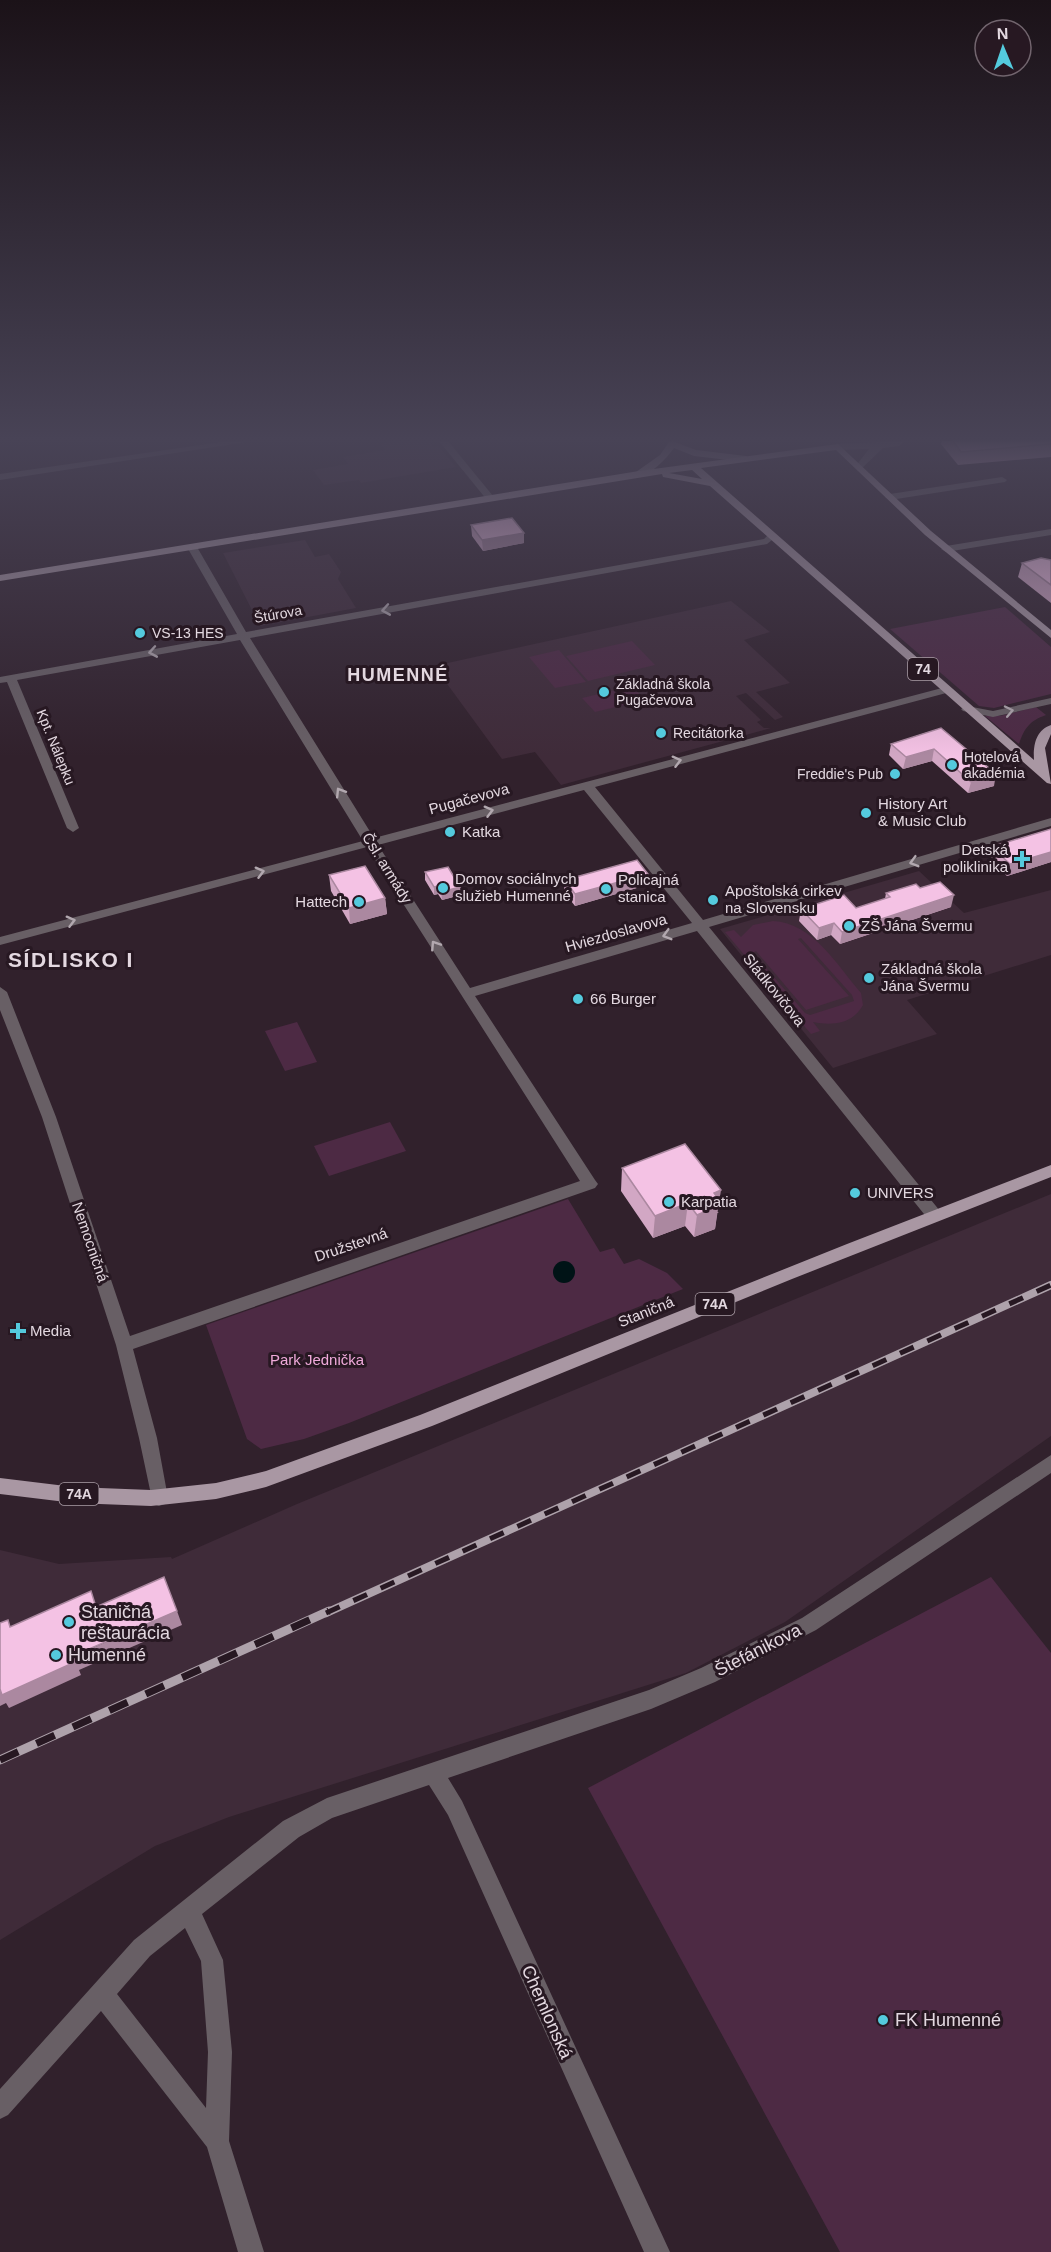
<svg xmlns="http://www.w3.org/2000/svg" width="1051" height="2252" font-family="Arial,sans-serif">
  <style>
    .built { fill: #3f2b39 }
    .green { fill: #4d2a44; fill-rule: evenodd }
    .water { fill: #001316 }
    .lines { fill: none; stroke-linecap: round; stroke-linejoin: round }
    .street { fill: #685f65; fill-rule: evenodd }
    .secondary { fill: #8c7f88; fill-rule: evenodd }
    .primary { fill: #a997a3; fill-rule: evenodd }
    .rail-far1-casing { stroke: #aea2ab; stroke-width: 8 }
    .rail-casing { stroke: #aea2ab; stroke-width: 9 }
    .rail-far1 { stroke: #271822; stroke-width: 5; stroke-dasharray: 15; stroke-linecap: butt }
    .rail { stroke: #271822; stroke-width: 7; stroke-dasharray: 20; stroke-linecap: butt }
    .wall { fill: #d2a7c4 }
    .shaded-wall { fill: #ab88a0 }
    .building { fill: #f4c2e4; stroke: #ab88a0; stroke-width: 1.5 }
    .oneway { stroke: #b2a8af }
    .poi-dot { fill: #54cadd; stroke: #271822; stroke-width: 2 }
    .labels { text-anchor: middle; stroke-width: 6; stroke-linejoin: round; paint-order: stroke }
    .far-street-label { font-size: 14px; fill: #e3d8e0; stroke: #271822 }
    .far-poi-label { font-size: 14px; fill: #e3d8e0; stroke: #271822; text-anchor: start }
    .shield { fill: #271822; stroke: #ab9ea7; stroke-width: 1.5 }
    .shield-label { font-size: 14px; font-weight: bold; fill: #e3d8e0 }
    .street-label { font-size: 15px; fill: #e3d8e0; stroke: #271822 }
    .poi-label { font-size: 15px; fill: #e3d8e0; stroke: #271822; text-anchor: start }
    .park-label { font-size: 15px; fill: #efa9da; stroke: #271822 }
    .far-district-label { font-size: 18px; font-weight: bold; letter-spacing: 1.5px; fill: #e3d8e0; stroke: #271822 }
    .near-poi-label { font-size: 18px; fill: #e3d8e0; stroke: #271822; text-anchor: start }
    .near-street-label { font-size: 18px; fill: #e3d8e0; stroke: #271822 }
    .district-label { font-size: 21px; font-weight: bold; letter-spacing: 1.5px; fill: #e3d8e0; stroke: #271822 }
  </style>
  <rect width="100%" height="100%" fill="#31212c"/>
  <g class="built">
    <path d="M395 441H429L433 447 438 446 456 467 361 483 359 480 324 485 313 470 348 464 343 457 385 450 381 444Z"/>
    <path d="M305 540 315 557 329 554 341 572 338 579 356 608 260 626 223 553Z"/>
    <path d="M731 601 770 632 744 640 790 683 756 692 783 717 775 720 746 693 736 696 761 720 757 722 764 728H771L561 785 535 752 502 759 434 666Z"/>
    <path d="M919 871 964 913 1051 890V955L907 1000 937 1034 833 1068 720 929Z"/>
    <path d="M1051 1194V1436L785 1622 686 1673 229 1817 155 1846 0 1940V1550L59 1564 171 1557 172 1559 297 1504Z"/>
  </g>
  <g class="green">
    <path d="M1005 607 1051 647V694L994 708 979 706 890 629Z"/>
    <path d="M632 641 655 665 588 681 566 656Z"/>
    <path d="M559 650 586 682 555 688 529 657Z"/>
    <path d="M632 686 645 700 595 712 582 698Z"/>
    <path d="M1036 707 1046 715C1029 721 1024 729 1019 744L985 716H1000Z"/>
    <path d="M773 921C813 923 837 965 861 993L863 1005C853 1024 832 1026 813 1022L820 1031 811 1034 725 932 734 930 741 937 753 925ZM801 938 852 995 854 1001 810 1015 805 1013 753 953 756 951 806 1010 849 996 798 939Z"/>
    <path d="M297 1022 317 1062 285 1071 265 1031Z"/>
    <path d="M390 1122 406 1151 329 1176 314 1146Z"/>
    <path d="M568 1199 600 1252 614 1248 624 1264 639 1259 667 1273 683 1289 349 1423 304 1439 261 1449 247 1439 206 1325Z"/>
    <path d="M991 1577 1051 1653V2252H840L588 1788Z"/>
  </g>
  <circle class="water" cx="564" cy="1272" r="11"/>
  <g class="lines">
    <g class="street">
      <path d="M228 441H253L0 480V474Z"/>
      <path d="M439 441H448L493 496V500H487Z"/>
      <path d="M904 441 899 446 883 448 860 470 855 467 869 449 838 450 834 447 838 444Z"/>
      <path d="M1002 477 1007 480 1005 482 890 500 885 497 890 494Z"/>
      <path d="M1051 529V535L946 552 941 549 946 546Z"/>
      <path d="M769 534 777 536 767 544 250 638 374 838 942 688H950V692L595 787 703 920 1051 818V826L709 927 940 1211 942 1215 940 1219H928L697 931 475 996 595 1180 598 1184 595 1188 133 1349 157 1438 168 1498 165 1504 159 1506 153 1504 139 1438 116 1345 42 1117 0 1010V987L7 992 56 1117 130 1336 580 1181 367 847 0 945V937L363 841 240 640 17 680 79 828 73 832 67 828 7 682 0 683V677L237 634 187 547 192 544 197 547 246 632 764 539ZM584 790 692 923 470 988 378 845Z"/>
      <path d="M1051 698V704L993 717 963 711 961 709 967 706 993 711Z"/>
      <path d="M1051 1455V1473L816 1630 715 1682 651 1709 448 1778 462 1801 670 2252H644L448 1815 429 1785 332 1818 299 1837 202 1914 223 1960 232 2052 229 2141 264 2252H238L207 2147 101 2011 8 2115 0 2119V2089L134 1940 283 1821 327 1798 649 1690 701 1668 802 1618ZM185 1928 201 1961 208 2052 206 2108 117 1994 150 1956Z"/>
    </g>
    <path class="secondary" d="M672 441 696 450 746 456 751 459 746 462 694 456 674 448C666 459 650 477 636 476V472L660 455 669 442Z"/>
    <g class="primary">
      <path d="M838 444 931 531 1051 630V638L925 535 836 450 701 468 1034 760C1033 745 1036 730 1051 725V734L1045 748 1051 784 1047 783 710 486 663 477 662 474 0 581V575L639 471ZM692 470 702 479 669 473Z"/>
      <path d="M1051 1165V1177L792 1279 432 1426 266 1487 216 1499 151 1506 74 1503 0 1494V1478L74 1487 151 1490 216 1483 266 1471 420 1415 847 1244Z"/>
    </g>
    <g class="rail-far1-casing">
      <path id="rail-far1" d="M326 1613 1051 1285"/>
    </g>
    <g class="rail-casing">
      <path id="rail" d="M0 1760 329 1611"/>
    </g>
    <use href="#rail-far1" class="rail-far1"/>
    <use href="#rail" class="rail"/>
  </g>
  <g class="wall">
    <path d="M942 441H1051V457L958 465 941 444Z"/>
    <path d="M471 525 524 543 483 551 472 536Z"/>
    <path d="M1051 560V603L1018 577 1022 563Z"/>
    <path d="M941 728 994 786 968 793 932 761 903 769 889 755 891 744Z"/>
    <path d="M1051 829V862L1007 876 992 862 993 859 991 857 994 846Z"/>
    <path d="M425 872 461 895 442 900 438 894 434 895 425 880Z"/>
    <path d="M648 874 647 885 575 906 564 892 565 880Z"/>
    <path d="M329 875 385 898 387 914 350 924 331 891Z"/>
    <path d="M920 888 951 907 840 944 831 935 817 940 799 921 801 909 856 908 885 899 886 893Z"/>
    <path d="M622 1168 719 1213H717L715 1229 694 1237 685 1226 653 1238 621 1191Z"/>
  </g>
  <g class="shaded-wall">
    <path d="M524 533V543L483 551 482 540Z"/>
    <path d="M934 749 932 761 903 769 906 757Z"/>
    <path d="M996 774 994 786 968 793 971 782Z"/>
    <path d="M1051 852V862L1007 876 1010 864Z"/>
    <path d="M648 874 647 885 575 906V894Z"/>
    <path d="M438 886V894L434 895V887Z"/>
    <path d="M460 887 461 895 442 900 441 892Z"/>
    <path d="M954 895 951 907 840 944 842 932Z"/>
    <path d="M385 898 387 914 350 924 349 908Z"/>
    <path d="M834 923 831 935 817 940 819 928Z"/>
    <path d="M721 1190 715 1229 694 1237 697 1215 714 1193Z"/>
    <path d="M688 1203 685 1226 653 1238 655 1216Z"/>
    <path d="M177 1611 182 1625 79 1670 81 1675 9 1708 6 1703 0 1706V1689Z"/>
  </g>
  <g class="building">
    <path d="M953 441H1051V444L961 452Z"/>
    <path d="M512 518 524 533 482 540 471 525Z"/>
    <path d="M1041 558 1051 560V585L1022 563Z"/>
    <path d="M941 728 996 774 971 782 934 749 906 757 891 744Z"/>
    <path d="M1051 829V852L1010 864 995 850 998 849 994 846Z"/>
    <path d="M637 860 648 874 575 894 565 880Z"/>
    <path d="M365 866 385 898 349 908 329 875Z"/>
    <path d="M448 867 460 887 441 892 438 886 434 887 425 872Z"/>
    <path d="M940 882 954 895 842 932 834 923 819 928 801 909 844 895 856 908 890 897 886 893 916 884 920 888Z"/>
    <path d="M685 1144 721 1190 714 1193 717 1197 713 1199 718 1206 697 1215 688 1203 655 1216 622 1168Z"/>
    <path d="M164 1577 177 1611 73 1656 75 1662 2 1695 0 1689V1623L8 1620 10 1627 91 1591 96 1607Z"/>
  </g>
  <defs><path id="oneway-chevron" d="M-2-3.5L2.5 0L-2 3.5" fill="none" stroke-width="1.6" stroke-linecap="round" stroke-linejoin="round" transform="scale(1.5)"/></defs>
  <g class="oneway">
    <use href="#oneway-chevron" transform="translate(386 610) rotate(170)"/>
    <use href="#oneway-chevron" transform="translate(153 652) rotate(170)"/>
    <use href="#oneway-chevron" transform="translate(1009 711) rotate(-12)"/>
    <use href="#oneway-chevron" transform="translate(677 761) rotate(-15)"/>
    <use href="#oneway-chevron" transform="translate(340 792) rotate(-122)"/>
    <use href="#oneway-chevron" transform="translate(489 811) rotate(-15)"/>
    <use href="#oneway-chevron" transform="translate(914 862) rotate(164)"/>
    <use href="#oneway-chevron" transform="translate(260 872) rotate(-15)"/>
    <use href="#oneway-chevron" transform="translate(71 921) rotate(-15)"/>
    <use href="#oneway-chevron" transform="translate(667 935) rotate(164)"/>
    <use href="#oneway-chevron" transform="translate(435 945) rotate(-123)"/>
  </g>
  <linearGradient id="sky" x2="0" y2="1"><stop stop-color="#1b1218"/><stop offset="0.58" stop-color="#484356"/><stop offset="1" stop-color="#484356" stop-opacity="0"/></linearGradient>
  <rect width="1051" height="757" fill="url(#sky)"/>
  <g class="poi-dot">
    <circle cx="140" cy="633" r="6"/>
    <circle cx="604" cy="692" r="6"/>
    <circle cx="661" cy="733" r="6"/>
    <circle cx="952" cy="765" r="6"/>
    <circle cx="895" cy="774" r="6"/>
    <circle cx="866" cy="813" r="6"/>
    <circle cx="450" cy="832" r="6"/>
    <path d="M1019 850h6v6h6v6h-6v6h-6v-6h-6v-6h6z"/>
    <circle cx="443" cy="888" r="6"/>
    <circle cx="606" cy="889" r="6"/>
    <circle cx="713" cy="900" r="6"/>
    <circle cx="359" cy="902" r="6"/>
    <circle cx="849" cy="926" r="6"/>
    <circle cx="869" cy="978" r="6"/>
    <circle cx="578" cy="999" r="6"/>
    <circle cx="855" cy="1193" r="6"/>
    <circle cx="669" cy="1202" r="6"/>
    <path d="M15 1322h6v6h6v6h-6v6h-6v-6h-6v-6h6z"/>
    <circle cx="69" cy="1622" r="6"/>
    <circle cx="56" cy="1655" r="6"/>
    <circle cx="883" cy="2020" r="6"/>
  </g>
  <g class="labels">
    <g class="far-street-label">
      <text transform="translate(278 614) rotate(-10)" y="5">Štúrova</text>
      <text transform="translate(56 747) rotate(68)" y="5">Kpt. Nálepku</text>
    </g>
    <g class="far-poi-label">
      <text x="152" y="638">VS-13 HES</text>
      <text x="616" y="689">Základná škola<tspan x="616" dy="16">Pugačevova</tspan></text>
      <text x="673" y="738">Recitátorka</text>
      <text x="964" y="762">Hotelová<tspan x="964" dy="16">akadémia</tspan></text>
      <text x="883" y="779" text-anchor="end">Freddie's Pub</text>
    </g>
    <g class="shield">
      <rect x="908" y="658" width="30" height="22" rx="4.5"/>
      <rect x="695.5" y="1293" width="39" height="22" rx="4.5"/>
      <rect x="59.5" y="1483" width="39" height="22" rx="4.5"/>
    </g>
    <g class="shield-label">
      <text x="923" y="674">74</text>
      <text x="715" y="1309">74A</text>
      <text x="79" y="1499">74A</text>
    </g>
    <g class="street-label">
      <text transform="translate(469 799) rotate(-15)" y="5">Pugačevova</text>
      <text transform="translate(387 868) rotate(58)" y="5">Čsl. armády</text>
      <text transform="translate(616 933) rotate(-16)" y="5">Hviezdoslavova</text>
      <text transform="translate(774 990) rotate(51)" y="5">Sládkovičova</text>
      <text transform="translate(90 1242) rotate(71)" y="5">Nemocničná</text>
      <text transform="translate(351 1245) rotate(-19)" y="5">Družstevná</text>
      <text transform="translate(646 1312) rotate(-22)" y="5">Staničná</text>
    </g>
    <g class="poi-label">
      <text x="878" y="809">History Art<tspan x="878" dy="17">&amp; Music Club</tspan></text>
      <text x="462" y="837">Katka</text>
      <text x="1008" y="855" text-anchor="end">Detská<tspan x="1008" dy="17">poliklinika</tspan></text>
      <text x="455" y="884">Domov sociálnych<tspan x="455" dy="17">služieb Humenné</tspan></text>
      <text x="618" y="885">Policajná<tspan x="618" dy="17">stanica</tspan></text>
      <text x="725" y="896">Apoštolská cirkev<tspan x="725" dy="17">na Slovensku</tspan></text>
      <text x="347" y="907" text-anchor="end">Hattech</text>
      <text x="861" y="931">ZŠ Jána Švermu</text>
      <text x="881" y="974">Základná škola<tspan x="881" dy="17">Jána Švermu</tspan></text>
      <text x="590" y="1004">66 Burger</text>
      <text x="867" y="1198">UNIVERS</text>
      <text x="681" y="1207">Karpatia</text>
      <text x="30" y="1336">Media</text>
    </g>
    <g class="park-label">
      <text x="317" y="1365">Park Jednička</text>
    </g>
    <g class="far-district-label">
      <text x="398" y="681">HUMENNÉ</text>
    </g>
    <g class="near-poi-label">
      <text x="81" y="1618">Staničná<tspan x="81" dy="21">reštaurácia</tspan></text>
      <text x="68" y="1661">Humenné</text>
      <text x="895" y="2026">FK Humenné</text>
    </g>
    <g class="near-street-label">
      <text transform="translate(758 1650) rotate(-27)" y="6">Štefánikova</text>
      <text transform="translate(547 2012) rotate(66)" y="6">Chemlonská</text>
    </g>
    <g class="district-label">
      <text x="71" y="967">SÍDLISKO I</text>
    </g>
  </g>
  <g transform="translate(1003 48) rotate(358)"><circle r="28" fill="#271822" stroke="#72656e" stroke-width="1.5"/>
  <path d="M0-4.5L10 22L0 15L-10 22Z" fill="#54cadd"/>
  <text y="-9" font-size="16" font-weight="bold" text-anchor="middle" fill="#e3d8e0">N</text>
  </g>
</svg>
